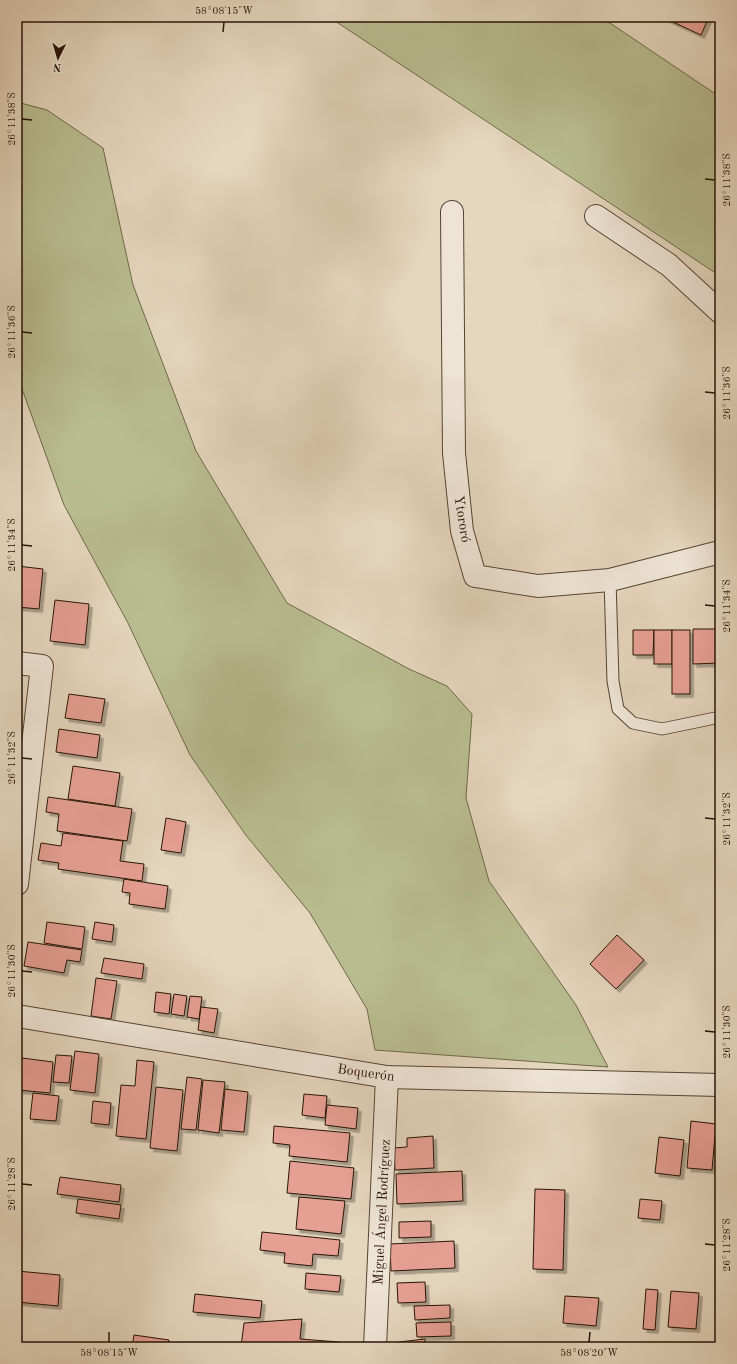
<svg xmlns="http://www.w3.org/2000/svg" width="737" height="1364" font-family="'Old Standard TT',serif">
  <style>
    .green { fill: #b8bd8f; stroke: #70684a }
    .building { fill: #e69f93; stroke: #271406; filter: url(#shadow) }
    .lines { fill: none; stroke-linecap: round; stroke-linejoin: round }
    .lane-casing { stroke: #564434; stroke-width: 13 }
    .street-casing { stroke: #564434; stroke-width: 24 }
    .lane { stroke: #eee4d5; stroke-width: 11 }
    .street { stroke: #eee4d5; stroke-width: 22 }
    .ticks { fill: none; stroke: #271406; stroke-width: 1.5 }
    .labels { text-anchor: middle; stroke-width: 4; stroke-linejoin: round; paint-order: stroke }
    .street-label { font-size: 14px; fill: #271406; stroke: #eee4d5 }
    .neatline { fill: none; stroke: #271406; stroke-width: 1.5 }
    .ticks-label { font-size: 10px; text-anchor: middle; fill: #271406 }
  </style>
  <defs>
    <filter id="shadow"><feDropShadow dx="3.5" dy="3.5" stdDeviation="0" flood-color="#0004"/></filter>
  </defs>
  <rect width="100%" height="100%" fill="#e5d6be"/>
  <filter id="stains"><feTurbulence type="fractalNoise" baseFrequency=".005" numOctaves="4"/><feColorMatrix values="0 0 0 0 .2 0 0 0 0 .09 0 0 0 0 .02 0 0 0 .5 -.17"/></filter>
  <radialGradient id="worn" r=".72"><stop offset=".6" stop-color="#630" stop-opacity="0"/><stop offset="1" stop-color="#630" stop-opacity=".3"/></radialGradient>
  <g class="green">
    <path d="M329 17H601L720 97V276Z"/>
    <path d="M17 102 47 110 103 148 133 285 196 451 287 603 409 669 447 686 472 714 466 798 489 881 576 1005 608 1067 375 1050 367 1009 310 913 245 834 190 755 128 623 64 505 17 375Z"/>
  </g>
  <g class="building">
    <path d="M662 17H709L701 35Z"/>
    <path d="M17 566 43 569 39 609 17 607Z"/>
    <path d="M55 600 89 604 85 645 50 641Z"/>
    <path d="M693 629H720V663L693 664Z"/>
    <path d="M633 630H654L653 655H633Z"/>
    <rect x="654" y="630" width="18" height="34"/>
    <rect x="672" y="630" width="18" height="64"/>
    <path d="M69 694 105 699 101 723 65 718Z"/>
    <path d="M59 729 100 735 97 758 56 752Z"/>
    <path d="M73 766 120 773 115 806 68 799Z"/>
    <path d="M48 797 132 809 127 841 57 831 59 814 46 812Z"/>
    <path d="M166 818 186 822 181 853 161 850Z"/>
    <path d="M63 833 123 841 120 861 144 864 142 881 58 869 59 863 38 860 41 843 61 846Z"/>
    <path d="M124 879 168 886 165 909 129 904 130 893 122 892Z"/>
    <path d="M47 922 85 927 82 949 44 943Z"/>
    <path d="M95 922 114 925 112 942 92 939Z"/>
    <path d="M617 935 644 960 616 989 590 964Z"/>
    <path d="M28 942 82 950 80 962 67 960 64 973 24 966Z"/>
    <path d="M104 958 144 964 142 979 101 973Z"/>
    <path d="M96 978 117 981 111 1019 91 1016Z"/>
    <path d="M156 992 171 994 169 1014 154 1012Z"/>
    <path d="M174 994 187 996 184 1016 171 1014Z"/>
    <path d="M190 996 202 997 199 1019 187 1017Z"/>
    <path d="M201 1007 218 1009 214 1033 198 1030Z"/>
    <path d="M75 1051 99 1054 95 1093 70 1090Z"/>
    <path d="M56 1055 72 1056 69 1083 53 1082Z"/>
    <path d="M22 1058 53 1062 50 1093 18 1090Z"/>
    <path d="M137 1060 154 1062 146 1139 116 1136 121 1085 135 1086Z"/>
    <path d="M187 1077 202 1079 196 1130 181 1129Z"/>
    <path d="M203 1080 225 1082 219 1133 198 1130Z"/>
    <path d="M156 1087 183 1090 177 1151 150 1148Z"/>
    <path d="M225 1089 248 1092 244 1132 221 1130Z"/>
    <path d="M33 1093 59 1096 56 1121 30 1119Z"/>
    <path d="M304 1094 327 1096 325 1118 302 1115Z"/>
    <path d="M93 1101 111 1103 109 1125 91 1123Z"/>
    <path d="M327 1105 358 1108 356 1129 325 1125Z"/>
    <path d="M691 1121 716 1124 712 1170 687 1168Z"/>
    <path d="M274 1126 350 1133 347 1162 289 1156 290 1145 273 1143Z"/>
    <path d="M433 1136 434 1168 395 1170 394 1148 407 1147V1138Z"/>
    <path d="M659 1137 684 1140 680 1176 655 1173Z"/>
    <path d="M290 1161 354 1168 351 1199 287 1193Z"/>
    <path d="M462 1171 463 1201 397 1204 396 1174Z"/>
    <path d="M60 1177 121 1185 119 1202 57 1194Z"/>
    <path d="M535 1189 565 1190 563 1270 533 1269Z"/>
    <path d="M299 1197 345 1201 341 1234 296 1229Z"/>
    <path d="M78 1199 121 1205 119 1219 76 1213Z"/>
    <path d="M640 1199 662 1201 660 1220 638 1218Z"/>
    <path d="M431 1221V1237L399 1238V1222Z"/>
    <path d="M262 1232 340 1240 338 1256 313 1254 312 1266 284 1263 285 1253 260 1250Z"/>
    <path d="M454 1241 455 1268 391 1271 390 1244Z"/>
    <path d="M17 1271 60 1275 58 1306 17 1302Z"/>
    <path d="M306 1273 341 1276 339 1292 305 1289Z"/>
    <path d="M425 1282 426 1302 398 1303 397 1283Z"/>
    <path d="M646 1289 658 1290 655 1330 643 1329Z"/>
    <path d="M671 1291 699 1293 696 1329 668 1327Z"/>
    <path d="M195 1294 262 1301 260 1318 193 1312Z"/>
    <path d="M565 1296 599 1298 596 1326 563 1323Z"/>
    <path d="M450 1305V1318L415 1320 414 1306Z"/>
    <path d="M302 1319 300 1339 339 1342 338 1347H241L244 1323Z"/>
    <path d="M451 1322V1336L417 1337 416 1323Z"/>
    <path d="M134 1335 169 1340 168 1347H132Z"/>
    <path d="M425 1339V1347H399V1342Z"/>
  </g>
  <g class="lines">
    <g class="lane-casing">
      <path id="lane" d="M610 580 613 681 618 709 633 723 662 729 720 717"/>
    </g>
    <g class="street-casing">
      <g id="street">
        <path d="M452 212 454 453 462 531 475 576 538 586 610 580 720 552"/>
        <path d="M596 216 669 265 720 312"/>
        <path d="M17 663 42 666 17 884"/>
        <path d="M17 1016 387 1077 720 1085"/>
        <path d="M375 1347 387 1077"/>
      </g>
    </g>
    <use href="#lane" class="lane"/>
    <use href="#street" class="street"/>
  </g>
  <path class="ticks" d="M223 32 224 22M22 119 32 120M705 179 715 180M22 332 32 333M705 392 715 393M22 545 32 546M705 605 715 606M22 758 32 759M705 818 715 819M22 971 32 972M705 1031 715 1032M22 1184 32 1185M705 1244 715 1245M109 1342V1332M589 1342 590 1332"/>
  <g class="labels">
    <g class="street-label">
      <text transform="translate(463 519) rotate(81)" y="5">Ytororó</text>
      <text transform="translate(366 1072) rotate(8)" y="5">Boquerón</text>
      <text transform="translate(381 1212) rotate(-87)" y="5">Miguel Ángel Rodríguez</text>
    </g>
  </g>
  <rect width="737" height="1364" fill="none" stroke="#e5d6be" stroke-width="44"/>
  <g transform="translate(58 58) rotate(185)" stroke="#eee4d5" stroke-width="3" paint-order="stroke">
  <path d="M0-3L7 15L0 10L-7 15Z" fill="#271406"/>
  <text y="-6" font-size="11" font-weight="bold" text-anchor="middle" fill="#271406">N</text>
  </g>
  <rect x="22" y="22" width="693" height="1320" class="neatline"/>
  <g class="ticks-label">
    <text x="224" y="14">58°08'15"W</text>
    <text transform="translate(11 119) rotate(-90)" y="4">26°11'38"S</text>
    <text transform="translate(726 180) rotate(-90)" y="4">26°11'38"S</text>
    <text transform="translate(11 332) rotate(-90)" y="4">26°11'36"S</text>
    <text transform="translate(726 393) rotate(-90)" y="4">26°11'36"S</text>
    <text transform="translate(11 545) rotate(-90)" y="4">26°11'34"S</text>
    <text transform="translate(726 606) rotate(-90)" y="4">26°11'34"S</text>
    <text transform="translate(11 758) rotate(-90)" y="4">26°11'32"S</text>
    <text transform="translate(726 819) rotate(-90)" y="4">26°11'32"S</text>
    <text transform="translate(11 971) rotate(-90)" y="4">26°11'30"S</text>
    <text transform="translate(726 1032) rotate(-90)" y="4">26°11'30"S</text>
    <text transform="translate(11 1184) rotate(-90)" y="4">26°11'28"S</text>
    <text transform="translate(726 1245) rotate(-90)" y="4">26°11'28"S</text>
    <text x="109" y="1356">58°08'15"W</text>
    <text x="589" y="1356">58°08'20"W</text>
  </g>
  <rect width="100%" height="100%" filter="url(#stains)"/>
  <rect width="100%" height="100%" fill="url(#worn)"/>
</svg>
